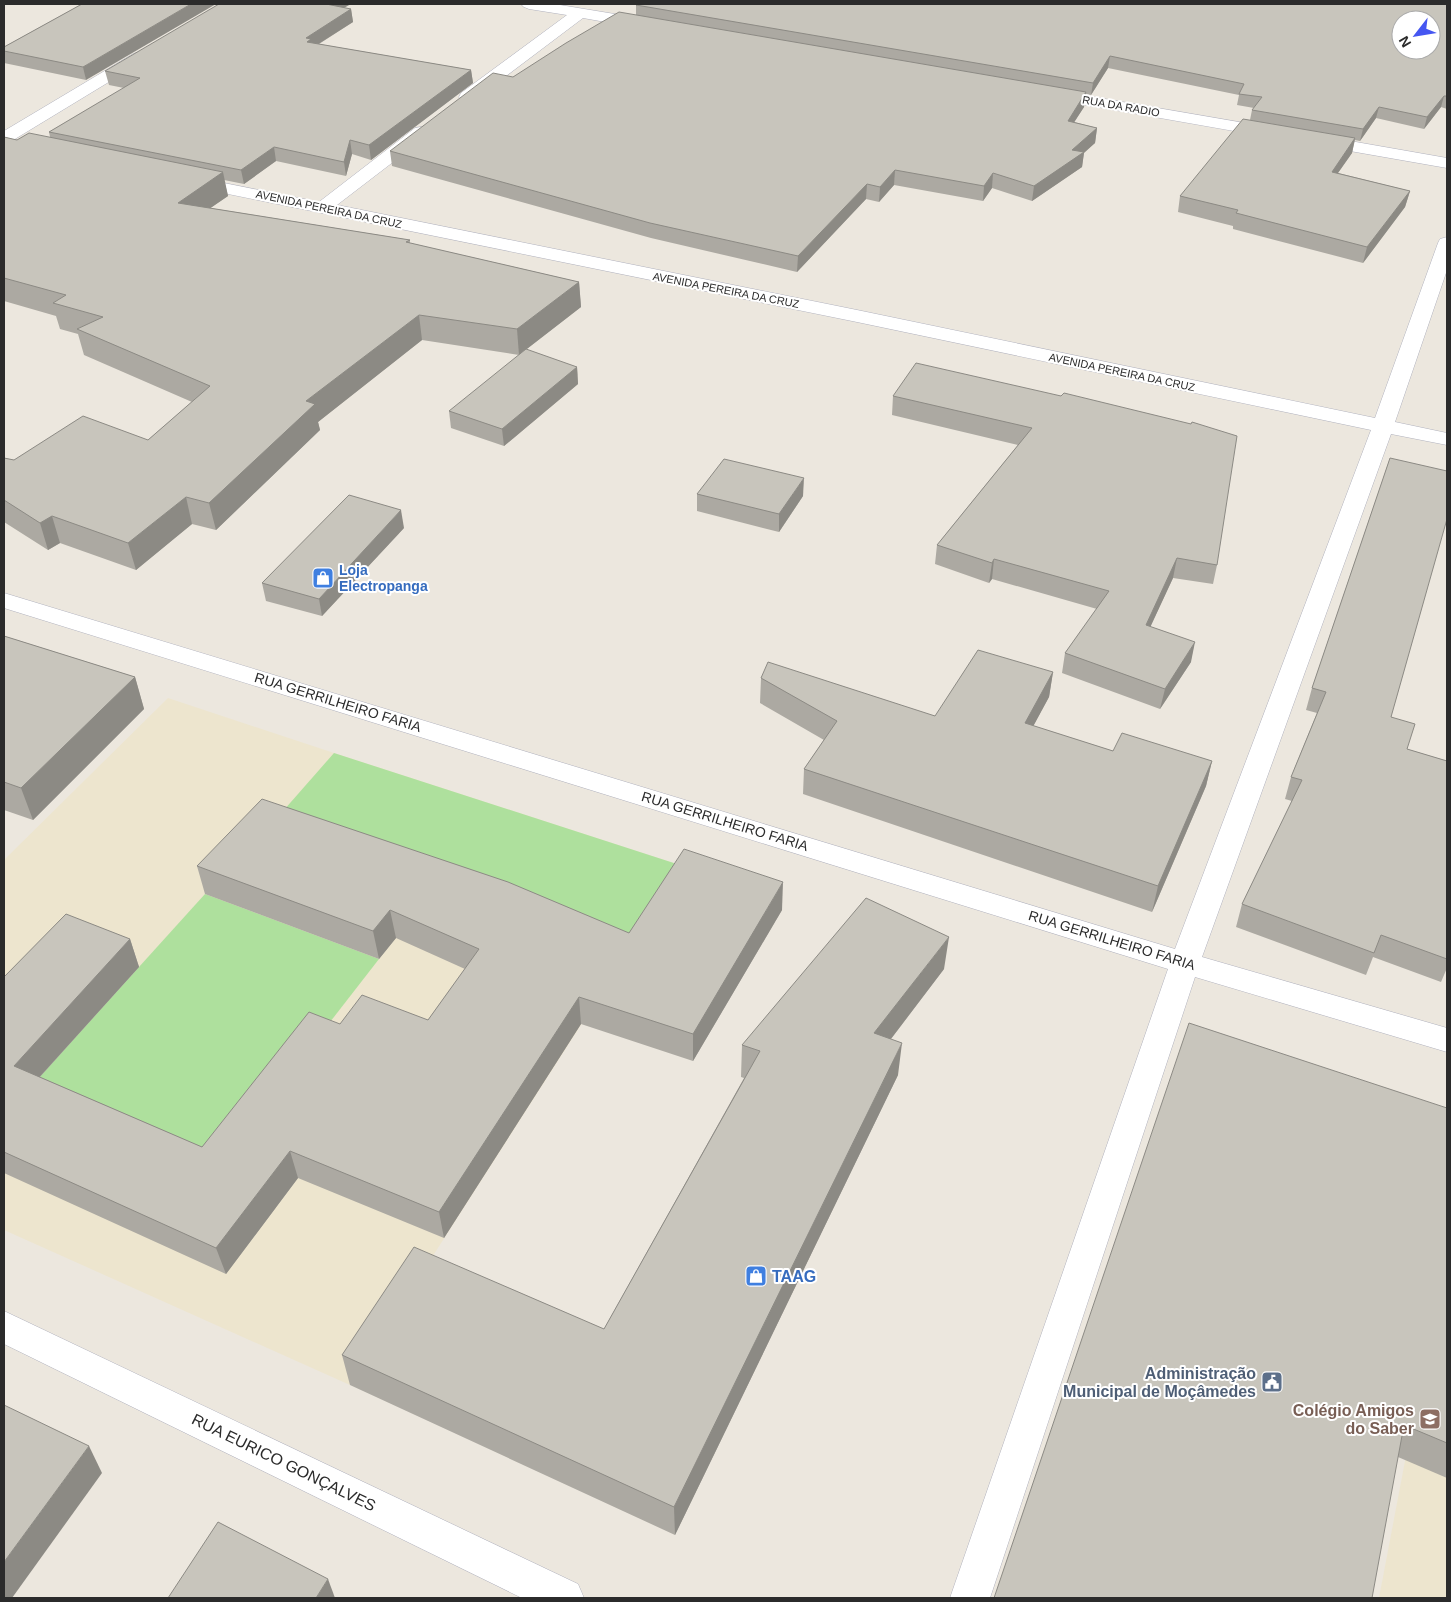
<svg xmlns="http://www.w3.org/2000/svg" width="1451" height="1602" font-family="Helvetica,sans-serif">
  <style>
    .education { fill: #ede5ce }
    .green { fill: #aee09d }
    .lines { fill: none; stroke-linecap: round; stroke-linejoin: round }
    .minor-casing { stroke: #b1b2be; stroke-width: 1 }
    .minor { fill: #fff; fill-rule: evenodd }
    .wall { fill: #aca9a2 }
    .shaded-wall { fill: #8c8a84 }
    .building { fill: #c8c5bc; stroke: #8c8a84; fill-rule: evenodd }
    .labels { text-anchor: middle; stroke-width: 4; stroke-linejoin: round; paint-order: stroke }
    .far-street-label { font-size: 11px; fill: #2b2b2b; stroke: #fff }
    .shop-label { font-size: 14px; font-weight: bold; fill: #366cbe; stroke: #fff; text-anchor: start }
    .street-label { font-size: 14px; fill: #2b2b2b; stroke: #fff }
    .near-shop-label { font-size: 16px; font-weight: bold; fill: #366cbe; stroke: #fff; text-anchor: start }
    .near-service-label { font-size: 16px; font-weight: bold; fill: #4e5e75; stroke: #fff; text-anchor: end }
    .near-education-label { font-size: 16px; font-weight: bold; fill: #785e54; stroke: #fff; text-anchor: end }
    .near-street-label { font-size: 16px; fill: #2b2b2b; stroke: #fff }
  </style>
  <rect width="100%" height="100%" fill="#ece7de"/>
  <g class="education">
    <path d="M168 698 334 753 683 866 350 1385 4 1230V860Z"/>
    <path d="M1447 1240V1598H1379Z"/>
  </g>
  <g class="green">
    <path d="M334 753 683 866 631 950 269 827Z"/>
    <path d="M205 894 379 959 212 1174 25 1093Z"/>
  </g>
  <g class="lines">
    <g class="minor-casing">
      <g id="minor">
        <path d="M521 4H554L645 19 650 21 653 24 650 27 645 29 583 18 473 101H461L459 97 461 93 567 15 529 9 524 7Z"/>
        <path d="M139 52 145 54 147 57 145 60 10 142 4 143V131L133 54Z"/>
        <path d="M1047 89 1274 128 1280 129 1283 133 1280 137 1274 138 1041 97 1039 94 1041 91Z"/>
        <path d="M421 127 427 128 430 132 427 136 337 205 857 310 1375 418 1438 243 1440 239 1447 237V270L1395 422 1447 433V445L1391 434 1202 957 1447 1028V1052L1195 977 990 1598H950L1168 969 4 608V593L1175 949 1371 430 857 322 189 186 183 185 180 181 183 177 189 176 319 202 415 128Z"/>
        <path d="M1316 135 1447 158V168L1310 144 1307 140 1310 136Z"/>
        <path d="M4 1311 578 1584 584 1598H522L4 1344Z"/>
      </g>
    </g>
    <use href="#minor" class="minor"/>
  </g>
  <g class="wall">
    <path d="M82 4 86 80 4 63V47Z"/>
    <path d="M1447 4V109L1441 107 1424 129 1376 118 1360 141 1355 140 1352 153 1338 173 1410 191 1405 207 1363 263 1233 229V226L1178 212 1180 196 1250 120 1252 110 1254 108 1237 105 1239 95 1108 68 1091 95 1086 94 1084 107 1074 122 1097 128 1095 143 1084 152 1082 167 1032 201 992 188 983 201 894 185 879 202 866 199 797 272 651 238 392 166 390 151 513 77 636 15V5Z"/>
    <path d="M344 8 351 9 353 22 319 44 471 70 473 83 371 160 352 154 346 176 276 161 244 184 224 180 228 196 210 208 410 240V243L579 282 581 307 519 355 422 340 318 422 320 430 216 530 192 524 136 570 60 543 48 550 4 522V458L14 460 148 440 192 402 84 355 78 334 60 329 56 316 4 301V137L17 140 50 137 49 132 124 88 109 85 105 71Z"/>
    <path d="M577 367 578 384 504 446 451 428 449 411Z"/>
    <path d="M893 396H1061L1217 565 1213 584 1173 578 1150 627 1191 662 1160 709 1062 673 1065 653 1097 609 992 579 989 583 935 564 937 545 1018 445 892 415Z"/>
    <path d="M1390 458 1391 717 1407 749 1447 761V968L1441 982 1373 957 1366 975 1236 927 1242 904 1292 801 1285 799 1291 777 1317 713 1306 710 1312 688Z"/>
    <path d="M697 494 803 496 779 532 697 511Z"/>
    <path d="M404 528 322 616 266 601 262 583Z"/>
    <path d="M4 636 135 677 144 709 33 820 4 810Z"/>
    <path d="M1053 672 1049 697 1033 726 1113 751 1212 761 1206 786 1152 912 803 794 804 769 824 740 760 703 761 678 935 716Z"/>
    <path d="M197 866 629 933 782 910 693 1061 581 1024 444 1238 298 1178 226 1274 4 1173V977L130 939 139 967 40 1077 202 1147 340 1024 428 1020 465 969 396 938 379 959 205 894Z"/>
    <path d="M944 969 891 1039 898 1075 675 1535 350 1385 342 1355 604 1329 744 1078 741 1077 742 1045Z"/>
    <path d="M1447 1108V1478L1398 1457Z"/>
  </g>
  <g class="shaded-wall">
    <path d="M191 4H216L86 80 83 67Z"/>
    <path d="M326 4H351L328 17Z"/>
    <path d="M351 9 353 22 312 48 313 53 306 38Z"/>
    <path d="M1110 56 1108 68 1091 95 1093 83Z"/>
    <path d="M471 70 473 83 371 160 369 145Z"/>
    <path d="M1086 92 1084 107 1066 135 1068 121Z"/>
    <path d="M1444 96 1441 107 1424 129 1427 117Z"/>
    <path d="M1379 107 1376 118 1360 141 1363 129Z"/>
    <path d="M1097 128 1095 143 1084 153 1082 167 1032 201 1034 186 1072 150Z"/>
    <path d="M1355 138 1352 153 1328 187 1332 172Z"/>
    <path d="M350 140 352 154 346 176 344 162Z"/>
    <path d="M274 147 276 161 244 184 241 170Z"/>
    <path d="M895 170 894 185 879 202 880 187Z"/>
    <path d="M223 172 228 196 183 227 178 203Z"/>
    <path d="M993 173 992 188 983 201 984 186Z"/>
    <path d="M867 184 866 199 797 272 798 256Z"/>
    <path d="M1410 191 1405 207 1363 263 1367 247Z"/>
    <path d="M579 282 581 307 519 355 517 329Z"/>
    <path d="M419 315 422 340 318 422 320 430 216 530 209 503 306 401Z"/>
    <path d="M577 367 578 384 504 446 502 429Z"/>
    <path d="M804 478 803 496 779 532V514Z"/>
    <path d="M186 497 192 524 136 570 128 543Z"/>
    <path d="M401 510 404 528 322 616 319 599Z"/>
    <path d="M52 516 60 543 48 550 40 523Z"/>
    <path d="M1177 558 1173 578 1142 645 1146 625Z"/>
    <path d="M994 559 992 579 989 583 992 563Z"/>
    <path d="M1195 642 1191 662 1160 709 1165 689Z"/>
    <path d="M1053 672 1049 697 1021 749 1025 723Z"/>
    <path d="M135 677 144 709 33 820 21 788Z"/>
    <path d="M1212 761 1206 786 1152 912 1158 886Z"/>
    <path d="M783 882 782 910 693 1061V1034Z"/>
    <path d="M390 910 396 938 379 959 373 931Z"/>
    <path d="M949 937 944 969 871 1065 874 1033Z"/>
    <path d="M130 939 139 967 25 1093 14 1066Z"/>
    <path d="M579 997 581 1024 444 1238 439 1212Z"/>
    <path d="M902 1043 898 1075 675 1535 674 1507Z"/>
    <path d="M290 1151 298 1178 226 1274 216 1248Z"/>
    <path d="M89 1446 102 1473 12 1598H4V1562Z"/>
    <path d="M328 1579 335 1598H316Z"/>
  </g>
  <g class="building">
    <path d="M82 4H191L83 67 4 51V47Z"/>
    <path d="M219 4H327H326L351 9 306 38 311 39 307 42 471 70 369 145 350 140 344 162 274 147 241 170 49 132 140 78 105 71Z"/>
    <path d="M639 4H1447V96H1444L1427 117 1379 107 1363 129 1252 110 1262 97 1239 94 1244 84 1110 56 1093 83 636 5ZM1401 20H1431V50H1401Z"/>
    <path d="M619 12 1086 92 1068 121 1097 128 1072 150 1084 152 1034 186 993 173 984 186 895 170 880 187 867 184 798 256 650 223 390 151 493 73 513 77 566 43Z"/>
    <path d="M1243 119 1355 138 1332 172 1410 191 1367 247 1236 213 1238 210 1180 196Z"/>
    <path d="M29 133 223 172 178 203 410 240 406 242 579 282 517 329 419 315 306 401 315 404 209 503 186 497 128 543 52 516 40 523 4 500V458L14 460 83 416 148 440 210 386 77 329 103 317 53 303 66 295 4 278V137L17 140Z"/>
    <path d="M526 349 577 367 502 429 449 411Z"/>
    <path d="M916 363 1061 396 1064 393 1191 424 1192 422 1237 436 1217 565 1177 558 1146 625 1195 642 1165 689 1065 653 1109 591 994 559 992 563 937 545 1032 428 893 396Z"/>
    <path d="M1390 458 1447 471V519L1391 717 1415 724 1407 749 1447 761V959L1381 935 1374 953 1242 904 1302 780 1291 777 1326 692 1312 688Z"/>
    <path d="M724 459 804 478 779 514 697 494Z"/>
    <path d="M349 495 401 510 319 599 262 583Z"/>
    <path d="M4 636 135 677 21 788 4 782Z"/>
    <path d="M978 650 1053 672 1025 723 1113 751 1122 733 1212 761 1158 886 804 769 837 721 761 678 768 662 935 716Z"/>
    <path d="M262 799 508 882 629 933 684 849 783 882 693 1034 579 997 439 1212 290 1151 216 1248 4 1152V977L66 914 130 939 14 1066 202 1147 309 1012 340 1024 362 995 428 1020 479 949 390 910 373 931 197 866Z"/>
    <path d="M866 898 949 937 874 1033 902 1043 674 1507 342 1355 414 1247 604 1329 760 1051 742 1045Z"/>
    <path d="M1189 1023 1447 1108V1443L1404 1425 1372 1598H994Z"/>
    <path d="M4 1405 89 1446 4 1562Z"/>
    <path d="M218 1522 328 1579 316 1598H168Z"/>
  </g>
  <defs>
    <g id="shop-square" transform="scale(1.125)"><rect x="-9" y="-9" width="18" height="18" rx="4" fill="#3f7fe0" stroke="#fff"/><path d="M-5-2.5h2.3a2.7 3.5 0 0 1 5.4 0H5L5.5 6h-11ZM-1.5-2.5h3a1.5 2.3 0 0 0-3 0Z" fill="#fff"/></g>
    <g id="civic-square" transform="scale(1.125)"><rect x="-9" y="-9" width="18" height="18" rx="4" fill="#5c6f8a" stroke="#fff"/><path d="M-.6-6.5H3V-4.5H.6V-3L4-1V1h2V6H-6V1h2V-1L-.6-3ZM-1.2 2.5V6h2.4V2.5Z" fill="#fff"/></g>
    <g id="school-square" transform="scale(1.125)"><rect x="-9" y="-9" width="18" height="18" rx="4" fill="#8d6e63" stroke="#fff"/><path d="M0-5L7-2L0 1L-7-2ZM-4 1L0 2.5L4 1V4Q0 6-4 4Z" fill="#fff"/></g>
  </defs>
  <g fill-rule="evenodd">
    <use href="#shop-square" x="323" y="578"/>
    <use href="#shop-square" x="756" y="1276"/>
    <use href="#civic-square" x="1272" y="1382"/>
    <use href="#school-square" x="1430" y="1419"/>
  </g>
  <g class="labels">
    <g class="far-street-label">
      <text transform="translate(1121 106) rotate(10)" y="4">RUA DA RADIO</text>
      <text transform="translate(329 209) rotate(12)" y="4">AVENIDA PEREIRA DA CRUZ</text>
      <text transform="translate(726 290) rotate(11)" y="4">AVENIDA PEREIRA DA CRUZ</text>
      <text transform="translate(1122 372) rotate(12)" y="4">AVENIDA PEREIRA DA CRUZ</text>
    </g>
    <g class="shop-label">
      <text x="339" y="575">Loja<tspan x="339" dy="16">Electropanga</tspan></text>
    </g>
    <g class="street-label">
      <text transform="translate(338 702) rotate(17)" y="5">RUA GERRILHEIRO FARIA</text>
      <text transform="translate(725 821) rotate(17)" y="5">RUA GERRILHEIRO FARIA</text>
      <text transform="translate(1112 940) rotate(17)" y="5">RUA GERRILHEIRO FARIA</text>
    </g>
    <g class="near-shop-label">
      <text x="772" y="1282">TAAG</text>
    </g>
    <g class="near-service-label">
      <text x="1256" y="1379">Administração<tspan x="1256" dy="18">Municipal de Moçâmedes</tspan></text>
    </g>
    <g class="near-education-label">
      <text x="1414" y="1416">Colégio Amigos<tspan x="1414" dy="18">do Saber</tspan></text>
    </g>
    <g class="near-street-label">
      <text transform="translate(284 1462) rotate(26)" y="6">RUA EURICO GONÇALVES</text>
    </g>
  </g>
  <rect width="1451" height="1602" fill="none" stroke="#2b2b2b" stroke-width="10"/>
  <g transform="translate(1416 35) rotate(239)"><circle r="24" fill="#ffffff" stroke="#aaaaaa"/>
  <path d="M0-4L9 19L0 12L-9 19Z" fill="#4556f1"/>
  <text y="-8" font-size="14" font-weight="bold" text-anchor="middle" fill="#2b2b2b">N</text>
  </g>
</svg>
